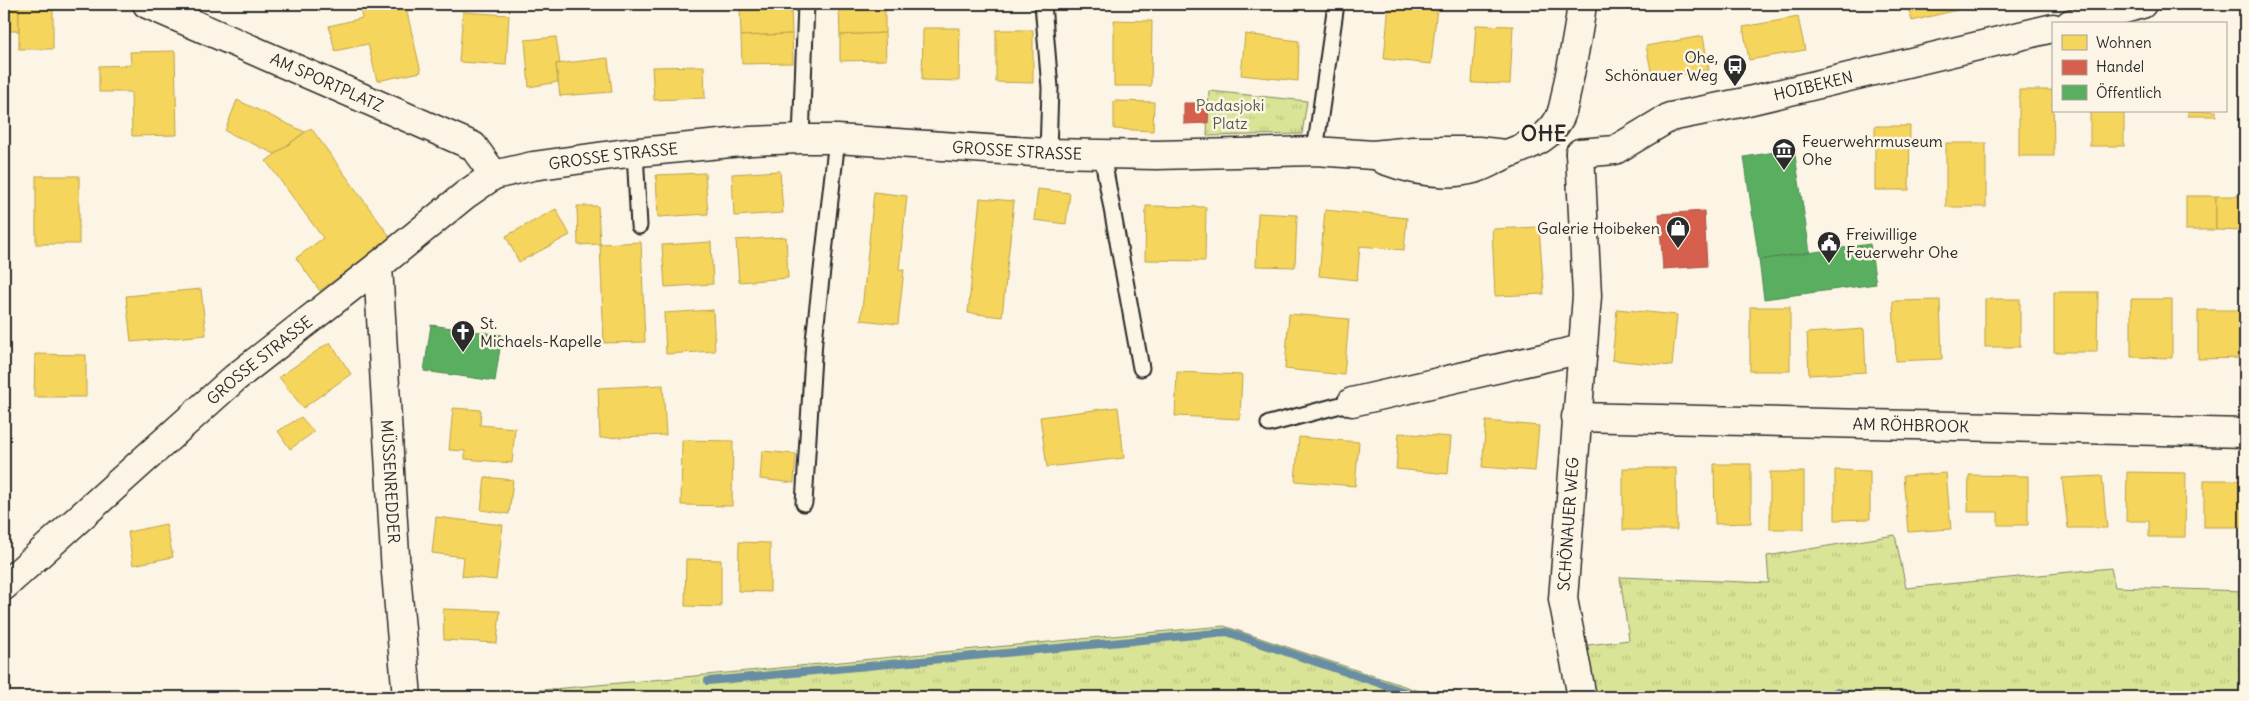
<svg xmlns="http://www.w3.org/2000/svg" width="2249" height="701" font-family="Delius,sans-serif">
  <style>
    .grass { fill: url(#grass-tufts); stroke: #828860 }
    .homes { fill: #f6d55c; stroke: #b9a24d }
    .shops { fill: #d6604d; stroke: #a35043 }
    .public { fill: #5aae61; stroke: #4c8751 }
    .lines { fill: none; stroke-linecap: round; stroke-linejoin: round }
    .stream { stroke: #698da3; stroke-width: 8 }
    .lane-casing { stroke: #2b2b2b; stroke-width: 19 }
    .street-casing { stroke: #2b2b2b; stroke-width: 31 }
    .secondary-casing { stroke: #2b2b2b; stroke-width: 31 }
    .lane { stroke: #fcf5e5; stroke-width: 15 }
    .street { stroke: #fcf5e5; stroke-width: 28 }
    .secondary { stroke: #fcf5e5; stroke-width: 28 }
    .labels { text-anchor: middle; stroke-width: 5; stroke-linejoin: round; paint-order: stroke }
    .poi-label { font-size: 16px; fill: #2b2b2b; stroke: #fcf5e5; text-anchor: start }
    .street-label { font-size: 16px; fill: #2b2b2b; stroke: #fcf5e5 }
    .park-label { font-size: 16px; fill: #565946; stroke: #fcf5e5 }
    .district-label { font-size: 21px; font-weight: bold; letter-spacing: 1px; fill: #2b2b2b; stroke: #fcf5e5 }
  </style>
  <defs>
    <pattern id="grass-tufts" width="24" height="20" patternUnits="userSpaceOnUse" patternTransform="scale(1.25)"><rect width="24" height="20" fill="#d9e496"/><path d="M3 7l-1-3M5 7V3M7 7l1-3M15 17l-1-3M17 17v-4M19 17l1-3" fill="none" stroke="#bac481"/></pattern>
  </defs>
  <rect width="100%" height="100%" fill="#fcf5e5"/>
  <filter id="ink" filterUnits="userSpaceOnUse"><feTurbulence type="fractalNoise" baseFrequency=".02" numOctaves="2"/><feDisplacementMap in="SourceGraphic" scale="10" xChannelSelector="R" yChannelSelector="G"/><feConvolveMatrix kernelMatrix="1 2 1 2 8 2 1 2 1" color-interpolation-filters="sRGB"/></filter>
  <g filter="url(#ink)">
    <g class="grass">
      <path d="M1209 91 1307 101 1302 134 1207 136Z"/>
      <path d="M1895 535 1906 588 2111 568 2115 587 2245 591V697H1581L1572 647 1629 640 1620 577 1769 583 1767 556Z"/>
      <path d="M1224 626 1437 697H1012L1008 694 983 697H460C715 676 969 648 1224 626Z"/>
    </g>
    <g class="homes">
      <rect x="4" y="4" width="15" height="27"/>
      <rect x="19" y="4" width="34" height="45"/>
      <path d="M359 4H405L421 72 377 81 368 44 335 51 329 26 362 18Z"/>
      <path d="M1389 4 1437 7 1431 64 1384 59Z"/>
      <path d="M1907 4H1973V6L1912 21Z"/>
      <path d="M791 5 792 34 741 36 740 7Z"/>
      <path d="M885 7V33L840 35 839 8Z"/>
      <path d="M463 12 509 15 506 65 459 62Z"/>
      <path d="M1798 17 1805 50 1749 60 1743 27Z"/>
      <path d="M1114 20 1152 21 1151 86H1114Z"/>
      <path d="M1476 25 1513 26 1510 84 1472 83Z"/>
      <path d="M923 28H960L959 81 922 80Z"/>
      <path d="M996 30H1033V83L996 82Z"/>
      <path d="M885 33 886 60 840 61V35Z"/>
      <path d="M792 34 793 63 742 64 741 36Z"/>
      <path d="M1245 34 1299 41 1298 81 1241 75Z"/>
      <path d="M1703 36 1709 70 1653 80 1646 46Z"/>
      <path d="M556 37 560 64H556L558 82 529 87 525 40Z"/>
      <path d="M175 51 177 135 132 136 131 92H99V66L131 65 130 52Z"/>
      <path d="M608 58 612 92 560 96 556 64Z"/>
      <path d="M704 66 705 98 654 100 652 67Z"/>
      <path d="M2019 90H2053L2054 156H2019Z"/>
      <path d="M237 100 305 132 275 154 225 131Z"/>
      <path d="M1114 101 1154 102 1153 131 1114 129Z"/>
      <rect x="2090" y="111" width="34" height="35"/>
      <rect x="2188" y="111" width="28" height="5"/>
      <path d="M1875 126H1910L1909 190H1875Z"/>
      <path d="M311 128 391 238 320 291 296 258 323 238 266 161Z"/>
      <rect x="1946" y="143" width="40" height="64"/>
      <path d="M780 171 783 213 734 216 732 174Z"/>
      <path d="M705 173 708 214 658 217 656 175Z"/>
      <rect x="36" y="176" width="43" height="68"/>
      <path d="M1038 189 1070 193 1066 224 1034 220Z"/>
      <path d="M874 192 907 196 899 269 904 270 898 324 861 320Z"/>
      <rect x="2186" y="196" width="30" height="34"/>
      <path d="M2216 196H2245V231L2216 230Z"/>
      <path d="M980 198 1014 201 1002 317 968 313Z"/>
      <path d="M577 206H598L600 244 578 245Z"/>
      <path d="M1146 206 1206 207 1205 261 1145 260Z"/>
      <path d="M556 209 570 235 519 262 506 236Z"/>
      <path d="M1325 210 1407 218 1404 250 1360 246 1357 280 1319 276Z"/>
      <path d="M1258 213 1297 215 1295 267 1256 266Z"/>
      <path d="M1539 227 1544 294 1495 296 1492 229Z"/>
      <path d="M786 237 788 278 739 282 736 240Z"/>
      <path d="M641 242 645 342 604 343 600 244Z"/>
      <path d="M711 242 713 284 665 287 662 245Z"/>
      <path d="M201 289 206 335 131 342 126 296Z"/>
      <path d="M2054 292H2098L2097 352H2054Z"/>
      <rect x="1985" y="299" width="35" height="48"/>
      <path d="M2131 299H2172V358L2131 357Z"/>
      <path d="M1940 300 1942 359 1896 361 1893 301Z"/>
      <rect x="1750" y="307" width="40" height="64"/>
      <path d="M1617 309 1677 315 1672 366 1612 360Z"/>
      <path d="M713 310 715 351 666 354 664 313Z"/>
      <path d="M2198 310H2245V358L2198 359Z"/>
      <path d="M1289 314 1349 319 1344 375 1285 369Z"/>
      <path d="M1864 329 1866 372 1809 375 1807 333Z"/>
      <path d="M330 342 351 374 303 408 279 377Z"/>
      <path d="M35 354 86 355V397H34Z"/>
      <path d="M1177 372 1242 375 1240 419 1175 416Z"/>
      <path d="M663 385 666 435 600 438 598 388Z"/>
      <path d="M1118 407 1124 458 1047 467 1040 417Z"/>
      <path d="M453 408 481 410 480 425 515 428 512 463 465 459V451L449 450Z"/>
      <path d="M301 417 314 432 290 449 278 431Z"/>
      <path d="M1486 421 1539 426 1535 471 1482 467Z"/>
      <path d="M1399 433 1451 437 1448 474 1396 469Z"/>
      <path d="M1299 437 1359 442 1355 486 1295 481Z"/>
      <path d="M682 440 733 441 732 506 681 505Z"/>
      <path d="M762 451 796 454 794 483 760 479Z"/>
      <path d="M1714 464H1751V523L1715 524Z"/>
      <path d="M1623 468H1676L1677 530H1623Z"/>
      <path d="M1835 470 1870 471V519L1835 520Z"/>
      <rect x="1770" y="472" width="34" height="57"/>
      <path d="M2127 472 2186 473 2185 537H2149V521H2126Z"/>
      <path d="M1946 473 1951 529 1908 532 1903 476Z"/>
      <path d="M1969 475 2028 476V525H1998V512H1968Z"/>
      <path d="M2102 476 2107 528H2068L2062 478Z"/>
      <path d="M485 477 513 480 509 514 481 510Z"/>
      <rect x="2204" y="480" width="41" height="47"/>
      <path d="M436 517 503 525 496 580 462 576 464 557 432 553Z"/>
      <path d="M166 524 173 557 133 565 128 532Z"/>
      <path d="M739 542 770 543V592L738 591Z"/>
      <path d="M686 559 721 560V607L685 606Z"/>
      <path d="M443 609 500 611 497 643 444 640Z"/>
    </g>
    <g class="shops">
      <path d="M1184 103H1209L1208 123 1184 124Z"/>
      <path d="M1704 211 1707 266 1663 269 1659 214Z"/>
    </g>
    <g class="public">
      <path d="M1794 149 1810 252 1759 260 1744 157Z"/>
      <path d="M1870 244 1876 284 1764 299 1759 260Z"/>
      <path d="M431 325 502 335 495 381 424 371Z"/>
    </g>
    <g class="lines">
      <g class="stream">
        <path d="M708 681 1227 632 1420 697"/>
        <path d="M1824 697 1836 692 1871 697"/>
      </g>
      <g class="lane-casing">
        <g id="lane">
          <path d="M1043 4 1050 88 1048 153"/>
          <path d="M801 139 806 4"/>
          <path d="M1315 151 1336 4"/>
          <path d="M635 152 639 226"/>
          <path d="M1102 154 1141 368"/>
          <path d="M1269 424 1352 402"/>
          <path d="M804 503 814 340 837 139"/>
        </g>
      </g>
      <g class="street-casing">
        <g id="street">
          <path d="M2070 24 2142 4"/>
          <path d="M1580 153 1587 296 1563 599 1582 697"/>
          <path id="s1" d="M1580 153 1615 150 1670 117 1740 103 2053 28"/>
          <path d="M1384 160C1413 171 1446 177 1477 168 1487 165 1496 159 1505 155 1528 145 1548 141 1560 117 1565 105 1566 91 1569 79 1574 54 1579 29 1582 4"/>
          <path id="s2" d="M494 175 533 166 619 154 751 141 801 139H837L1048 153 1156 155 1315 151 1373 155 1413 151H1478L1505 154"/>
          <path id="s3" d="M378 266 396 573 407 697"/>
          <path d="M1352 402 1582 349"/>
          <path id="s4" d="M1576 417 2245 433"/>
        </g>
      </g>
      <g class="secondary-casing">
        <g id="secondary">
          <path id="s5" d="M4 586 235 378 378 266 465 195 494 175 473 146 147 4"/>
        </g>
      </g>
      <use href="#lane" class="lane"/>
      <use href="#street" class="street"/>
      <use href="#secondary" class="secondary"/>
    </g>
  </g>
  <defs>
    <g id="bus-pin" transform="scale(1.25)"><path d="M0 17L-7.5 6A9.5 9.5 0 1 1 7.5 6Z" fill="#2b2b2b" stroke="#fcf5e5"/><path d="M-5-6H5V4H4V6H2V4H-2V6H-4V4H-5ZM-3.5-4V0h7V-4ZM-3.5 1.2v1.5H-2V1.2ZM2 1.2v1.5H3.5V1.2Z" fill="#fff"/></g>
    <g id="museum-pin" transform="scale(1.25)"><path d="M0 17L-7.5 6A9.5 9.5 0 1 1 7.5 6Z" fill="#2b2b2b" stroke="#fcf5e5"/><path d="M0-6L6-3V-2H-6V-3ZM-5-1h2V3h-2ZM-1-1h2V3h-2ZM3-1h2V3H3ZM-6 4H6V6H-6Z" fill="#fff"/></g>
    <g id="shop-pin" transform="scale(1.25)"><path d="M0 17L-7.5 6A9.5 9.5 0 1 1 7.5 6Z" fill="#2b2b2b" stroke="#fcf5e5"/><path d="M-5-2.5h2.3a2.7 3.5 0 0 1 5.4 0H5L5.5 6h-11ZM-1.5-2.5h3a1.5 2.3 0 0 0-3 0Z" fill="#fff"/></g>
    <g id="civic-pin" transform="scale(1.25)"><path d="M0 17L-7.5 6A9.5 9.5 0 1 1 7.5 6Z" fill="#2b2b2b" stroke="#fcf5e5"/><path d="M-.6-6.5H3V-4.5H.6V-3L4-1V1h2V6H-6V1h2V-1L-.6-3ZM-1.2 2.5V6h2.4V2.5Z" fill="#fff"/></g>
    <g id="church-pin" transform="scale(1.25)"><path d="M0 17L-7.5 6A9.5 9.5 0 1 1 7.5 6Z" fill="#2b2b2b" stroke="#fcf5e5"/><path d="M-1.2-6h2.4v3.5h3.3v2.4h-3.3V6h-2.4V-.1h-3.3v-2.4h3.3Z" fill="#fff"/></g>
  </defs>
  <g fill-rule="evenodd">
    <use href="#bus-pin" x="1735" y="66"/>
    <use href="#museum-pin" x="1784" y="150"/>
    <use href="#shop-pin" x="1678" y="228"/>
    <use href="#civic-pin" x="1829" y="243"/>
    <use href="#church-pin" x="463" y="332"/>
  </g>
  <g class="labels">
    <g class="poi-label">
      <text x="1718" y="63" text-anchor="end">Ohe,<tspan x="1718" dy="18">Schönauer Weg</tspan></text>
      <text x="1802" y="147">Feuerwehrmuseum<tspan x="1802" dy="18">Ohe</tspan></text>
      <text x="1660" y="234" text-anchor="end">Galerie Hoibeken</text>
      <text x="1846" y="240">Freiwillige<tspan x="1846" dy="18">Feuerwehr Ohe</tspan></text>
      <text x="480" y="329">St.<tspan x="480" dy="18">Michaels-Kapelle</tspan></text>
    </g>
    <g class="street-label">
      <text transform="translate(327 82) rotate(24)" y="6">AM SPORTPLATZ</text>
      <text dy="6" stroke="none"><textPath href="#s1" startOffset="246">HOIBEKEN</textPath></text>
      <text dy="6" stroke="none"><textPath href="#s2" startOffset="526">GROSSE STRASSE</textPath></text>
      <text dy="6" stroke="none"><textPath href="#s2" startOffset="121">GROSSE STRASSE</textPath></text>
      <text dy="6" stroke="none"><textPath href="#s5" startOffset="341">GROSSE STRASSE</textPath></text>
      <text dy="6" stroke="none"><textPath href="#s4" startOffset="335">AM RÖHBROOK</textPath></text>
      <text dy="6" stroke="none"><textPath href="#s3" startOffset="216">MÜSSENREDDER</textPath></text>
      <text transform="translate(1568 524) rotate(-86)" y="6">SCHÖNAUER WEG</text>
    </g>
    <g class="park-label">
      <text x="1230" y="111">Padasjoki<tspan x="1230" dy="18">Platz</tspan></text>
    </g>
    <g class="district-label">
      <text x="1544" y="141">OHE</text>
    </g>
  </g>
  <rect width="2249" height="701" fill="none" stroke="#fcf5e5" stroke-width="20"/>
  <rect x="10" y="10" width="2229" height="681" fill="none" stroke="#2b2b2b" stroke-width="2" filter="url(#ink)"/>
  <rect x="2052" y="22" width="175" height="90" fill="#fcf5e5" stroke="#a8a49b"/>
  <rect x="2062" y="35" width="25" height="15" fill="#f6d55c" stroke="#a8a49b"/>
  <text x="2096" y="48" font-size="15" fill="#2b2b2b">Wohnen</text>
  <rect x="2062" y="60" width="25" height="15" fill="#d6604d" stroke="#a8a49b"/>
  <text x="2096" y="72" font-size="15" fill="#2b2b2b">Handel</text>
  <rect x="2062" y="85" width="25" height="15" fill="#5aae61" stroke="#a8a49b"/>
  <text x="2096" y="98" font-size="15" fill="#2b2b2b">Öffentlich</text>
</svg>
